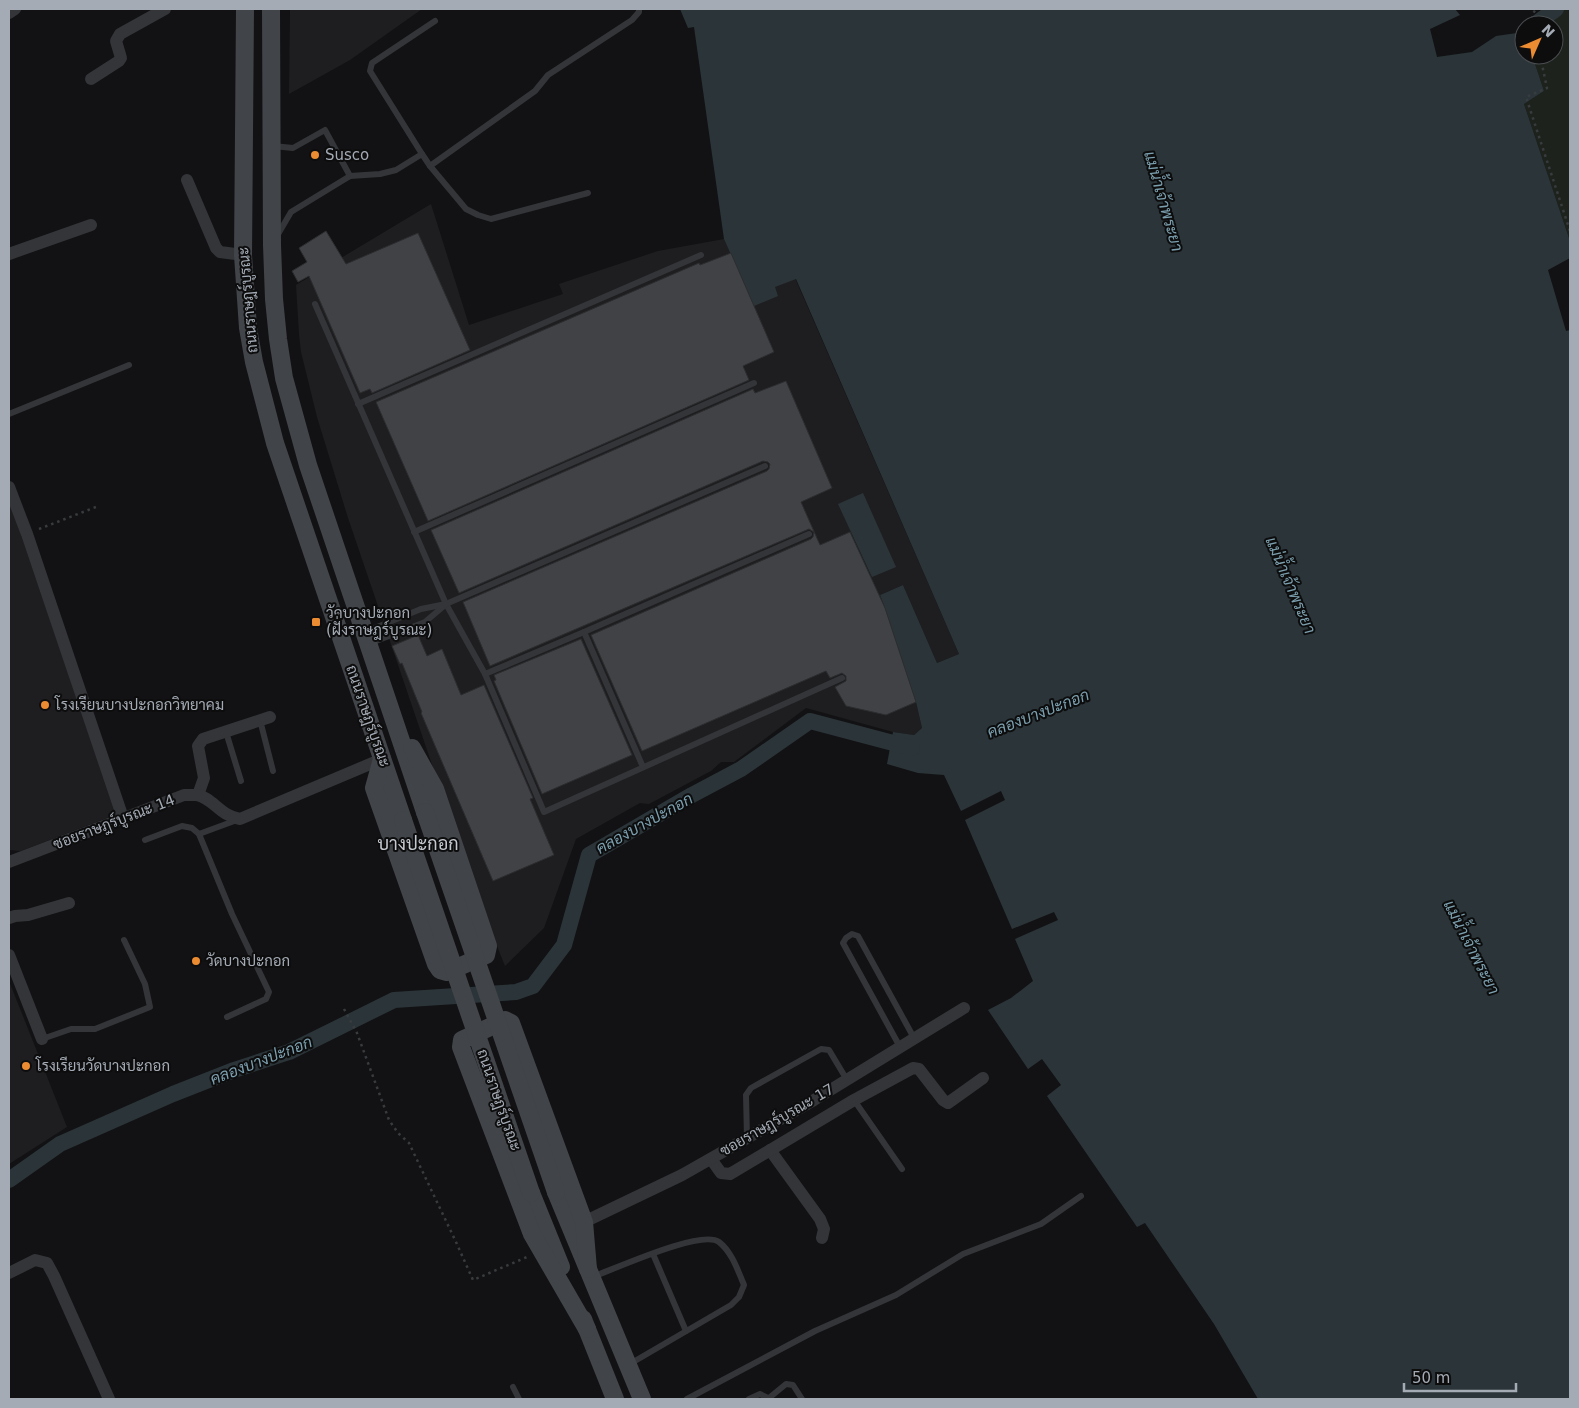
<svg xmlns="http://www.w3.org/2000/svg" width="1579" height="1408" font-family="'DejaVu Sans',Sarabun,sans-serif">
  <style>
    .built { fill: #1e1e20 }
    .green { fill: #1d231c }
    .water { fill: #2b3539 }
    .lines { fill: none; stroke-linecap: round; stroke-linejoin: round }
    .canal { stroke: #2b3539; stroke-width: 16 }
    .building { fill: #414246; stroke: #2c2d2f }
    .path { stroke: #393c3f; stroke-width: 2.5; stroke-dasharray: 2.5 4; stroke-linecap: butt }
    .service { stroke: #333538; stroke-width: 6 }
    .minor { stroke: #333538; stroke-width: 12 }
    .secondary { stroke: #414448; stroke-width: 18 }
    .secondary-bridge { stroke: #414448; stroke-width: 18 }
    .poi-dot { fill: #ec8c32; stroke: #0d0d0e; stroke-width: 2 }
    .labels { text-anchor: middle; stroke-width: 4; stroke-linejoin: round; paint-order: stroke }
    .poi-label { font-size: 15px; fill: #a4abb4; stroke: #0d0d0e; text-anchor: start }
    .street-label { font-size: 15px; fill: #a4abb4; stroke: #0d0d0e }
    .water-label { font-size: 16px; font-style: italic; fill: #7b9fae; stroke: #0d0d0e }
    .quarter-label { font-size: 18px; fill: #c5cad0; stroke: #0d0d0e }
  </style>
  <rect width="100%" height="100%" fill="#121214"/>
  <g class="built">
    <path d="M290 9H422L350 60 289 94Z"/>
    <path d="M431 204 469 325 563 294 559 284 658 251 724 239 731 253 778 296 774 287 795 278 959 654 937 663 903 585 880 595 885 608 916 702 922 728 914 735 893 732 806 708 734 762H721L711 771 649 804 640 803 576 839 544 928 505 966 475 891 348 518 317 417 301 352 299 334 296 285Z"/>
    <path d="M9 500 117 814 21 851 9 850Z"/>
    <path d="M9 981 67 1127 9 1164Z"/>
  </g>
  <path class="green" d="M1548 9H1570V241L1524 104 1544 91 1532 55H1554V25H1531Z"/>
  <g class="water">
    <path d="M680 9H1455L1460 15 1430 29 1437 57 1472 52 1496 36 1524 32V55H1532L1544 91 1524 104 1570 241V258L1548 270 1566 331 1570 330V1399H1258L1214 1324 1145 1223 1137 1227 1047 1096 1061 1085 1042 1059 1028 1069 988 1010 1011 998 1033 981 1015 939 1058 920 1054 912 1012 929 965 820 1005 800 1001 791 961 811 944 775 918 773 887 764 893 732 914 735 922 728 916 702 885 608 880 595 903 585 937 663 959 654 796 279 775 287 778 296 754 306 724 239 694 27 688 28Z"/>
    <path d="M863 493 896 567 872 577 838 504Z"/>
  </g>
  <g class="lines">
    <g class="canal">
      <path d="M1534 25 1556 9"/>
      <path d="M9 1180 60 1144 173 1094 234 1070 289 1052 394 1000 516 992 533 986 564 945 589 855 692 795 741 769 810 721 912 748"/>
    </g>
  </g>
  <g class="building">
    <path d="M326 231 346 264 418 233 470 350 372 393 370 389 360 393 309 276 298 282 292 271 307 262 299 248Z"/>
    <path d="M731 253 774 352 743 366 749 380 428 521 376 402 699 263 700 265Z"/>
    <path d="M786 381 832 488 801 502 820 545 850 532 885 608 916 702 886 715 846 706 835 687 846 681V676L842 673 830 678 826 671 642 751 591 635 811 539 813 537 814 532 809 529 490 666 463 602 767 471 769 469 770 464 768 462 763 461 459 593 431 530 753 389 755 393Z"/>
    <path d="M418 635 427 656 442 649 461 695 484 685 533 798 530 799 554 855 493 881 421 713 422 712 402 663 400 664 392 646Z"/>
    <path d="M581 639 632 755 542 794 494 681 496 680 494 675Z"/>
  </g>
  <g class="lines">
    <g class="path">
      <path d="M1534 25 1532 15 1536 9"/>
      <path d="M1540 55 1547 88 1526 97 1570 231"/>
      <path d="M39 529 96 507"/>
      <path d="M344 1009 357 1033 389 1120 398 1133 409 1143 456 1242 473 1280 527 1257"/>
    </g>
    <g class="service">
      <path d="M435 21 372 63 370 71 422 154 430 166 466 209 478 215 491 219 588 193"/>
      <path d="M273 146 293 148 325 130 350 176"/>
      <path d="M430 166 535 91 548 75 632 20 639 12V9"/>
      <path d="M277 236 291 212 350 176 380 174 396 170 422 154"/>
      <path d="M315 304 446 604 485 674 544 812 842 678"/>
      <path d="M358 404 701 255"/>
      <path d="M9 414 129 365"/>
      <path d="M414 532 754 383"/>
      <path d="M365 632 421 609 446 604 765 466"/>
      <path d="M584 632 643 767"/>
      <path d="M371 643 425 622 445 605"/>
      <path d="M485 674 584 632 809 534"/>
      <path d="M260 720 273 771"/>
      <path d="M226 732 241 781"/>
      <path d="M145 840 182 826 192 828 199 834"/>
      <path d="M227 1017 266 999 269 992 232 914 199 834 237 820"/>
      <path d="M42 1039 71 1029H95L150 1007 145 984 124 940"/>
      <path d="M900 1047 843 943 846 938 852 934 858 936 914 1038"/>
      <path d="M854 1100 902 1169"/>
      <path d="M747 1138 746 1095 751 1088 821 1049 829 1050 847 1080"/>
      <path d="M653 1254 686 1331"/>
      <path d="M592 1277C615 1269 701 1229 719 1242 732 1252 738 1271 744 1285L739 1297 731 1305 628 1365"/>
      <path d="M513 1387 519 1399"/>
      <path d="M769 1398 786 1384 793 1385 802 1399"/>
      <path d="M687 1399 815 1331 896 1295 963 1254 1041 1224 1081 1196"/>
      <path d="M749 1399 760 1394 770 1399"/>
    </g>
    <g class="minor">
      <path d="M9 13 15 9"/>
      <path d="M91 79 119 61 121 58 116 41 120 34 165 9"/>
      <path d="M187 180 216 248 220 252 243 255"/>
      <path d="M9 254 91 225"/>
      <path d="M9 487 27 534 123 818"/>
      <path d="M198 795 204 778 198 746 203 739 270 717"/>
      <path d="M9 862 184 795C188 795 193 795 197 795 213 798 220 816 240 819L382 759"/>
      <path d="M9 918 15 916 28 915 69 903"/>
      <path d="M9 955 42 1039"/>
      <path d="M770 1150 820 1219 824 1229 822 1238"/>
      <path d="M711 1159 721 1173 730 1174 854 1100 913 1068 919 1069 943 1100 948 1103 983 1078"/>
      <path d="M584 1222 682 1175 814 1100 964 1008"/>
      <path d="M9 1273 35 1260 47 1263 54 1276 109 1399"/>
    </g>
    <g class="secondary">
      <path d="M245 9 243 255 248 328 254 362 275 443 403 820"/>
      <path d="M271 9 272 245 274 299 278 339 284 378 308 465 425 812"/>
      <path d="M382 759 374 788 436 964 440 970 447 972 486 955 488 946 435 789 412 748"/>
      <path d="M556 1192 642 1399"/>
      <path d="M531 1193 561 1267"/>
      <path d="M583 1319 615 1399"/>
      <path d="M587 1329 532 1234 461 1047 462 1040 505 1020 511 1023 584 1222 588 1269"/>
    </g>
    <g class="secondary-bridge">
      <path d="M425 812 556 1192"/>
      <path d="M403 820 531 1193"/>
    </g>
  </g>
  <g class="poi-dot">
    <circle cx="315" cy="155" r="5"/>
    <rect x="311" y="617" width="10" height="10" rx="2.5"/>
    <circle cx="45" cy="705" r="5"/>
    <circle cx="196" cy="961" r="5"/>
    <circle cx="26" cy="1066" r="5"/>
  </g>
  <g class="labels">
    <g class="poi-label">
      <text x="325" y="160">Susco</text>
      <text x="326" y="618">วัดบางปะกอก<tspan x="326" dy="17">(ฝั่งราษฎร์บูรณะ)</tspan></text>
      <text x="55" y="710">โรงเรียนบางปะกอกวิทยาคม</text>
      <text x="206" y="966">วัดบางปะกอก</text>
      <text x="36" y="1071">โรงเรียนวัดบางปะกอก</text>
    </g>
    <g class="street-label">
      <text transform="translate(248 300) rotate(-95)" y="5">ถนนราษฎร์บูรณะ</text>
      <text transform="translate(368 716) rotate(71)" y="5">ถนนราษฎร์บูรณะ</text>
      <text transform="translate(114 822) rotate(-21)" y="5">ซอยราษฎร์บูรณะ 14</text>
      <text transform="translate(499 1100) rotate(71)" y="5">ถนนราษฎร์บูรณะ</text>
      <text transform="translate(777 1120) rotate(-30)" y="5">ซอยราษฎร์บูรณะ 17</text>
    </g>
    <g class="water-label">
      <text transform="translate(1164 201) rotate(74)" y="6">แม่น้ำเจ้าพระยา</text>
      <text transform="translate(1291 585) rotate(67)" y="6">แม่น้ำเจ้าพระยา</text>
      <text transform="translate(1038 713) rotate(-21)" y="6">คลองบางปะกอก</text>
      <text transform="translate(644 823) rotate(-29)" y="6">คลองบางปะกอก</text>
      <text transform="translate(1472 947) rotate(63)" y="6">แม่น้ำเจ้าพระยา</text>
      <text transform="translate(261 1060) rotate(-21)" y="6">คลองบางปะกอก</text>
    </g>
    <g class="quarter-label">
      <text x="418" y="850">บางปะกอก</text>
    </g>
  </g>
  <rect width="1579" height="1408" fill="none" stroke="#a4abb4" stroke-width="20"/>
  <g transform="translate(1539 40) rotate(45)"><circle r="24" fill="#0d0d0e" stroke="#494c50"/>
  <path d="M0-4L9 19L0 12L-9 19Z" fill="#ec8c32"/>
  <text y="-8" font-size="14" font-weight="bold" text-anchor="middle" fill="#a4abb4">N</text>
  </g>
  <path d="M1404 1383v8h112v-8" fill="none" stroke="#a4abb4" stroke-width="2.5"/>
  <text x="1412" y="1383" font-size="15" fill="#a4abb4" stroke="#0d0d0e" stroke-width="4" paint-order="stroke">50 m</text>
</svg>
